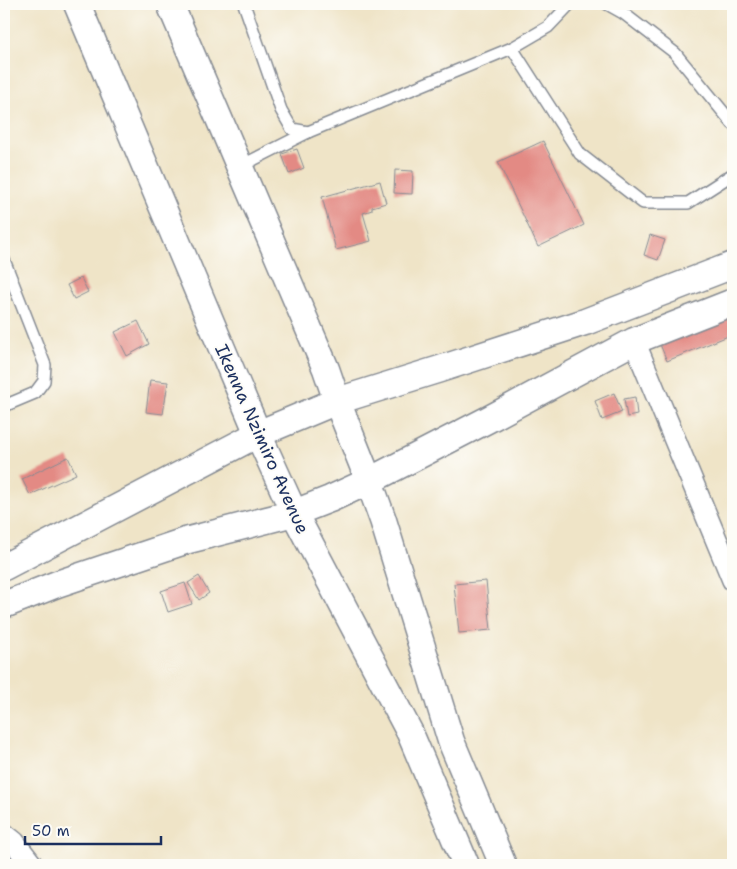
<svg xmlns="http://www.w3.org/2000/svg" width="737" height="869" font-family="'Shantell Sans',sans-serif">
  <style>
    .building { fill: #e38a84 }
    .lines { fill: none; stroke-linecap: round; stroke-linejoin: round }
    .service-casing { stroke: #858a92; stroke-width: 14 }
    .minor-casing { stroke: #858a92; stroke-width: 24 }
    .tertiary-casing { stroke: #858a92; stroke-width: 29 }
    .service { stroke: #fff; stroke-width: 11 }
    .minor { stroke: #fff; stroke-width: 21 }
    .tertiary { stroke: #fff; stroke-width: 26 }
    .labels { text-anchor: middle; stroke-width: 4; stroke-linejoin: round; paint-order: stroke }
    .street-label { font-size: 18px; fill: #1b2f5e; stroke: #fdfcf7 }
  </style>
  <rect width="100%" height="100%" fill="#fdfcf7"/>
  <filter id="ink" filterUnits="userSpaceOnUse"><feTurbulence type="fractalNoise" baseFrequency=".02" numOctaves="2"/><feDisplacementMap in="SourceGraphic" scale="10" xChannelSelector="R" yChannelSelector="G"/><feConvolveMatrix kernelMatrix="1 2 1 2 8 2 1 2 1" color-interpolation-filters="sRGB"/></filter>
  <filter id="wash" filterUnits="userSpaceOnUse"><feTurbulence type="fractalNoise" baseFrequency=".0096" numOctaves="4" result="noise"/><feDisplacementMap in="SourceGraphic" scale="20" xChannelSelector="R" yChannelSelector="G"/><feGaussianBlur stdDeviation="1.12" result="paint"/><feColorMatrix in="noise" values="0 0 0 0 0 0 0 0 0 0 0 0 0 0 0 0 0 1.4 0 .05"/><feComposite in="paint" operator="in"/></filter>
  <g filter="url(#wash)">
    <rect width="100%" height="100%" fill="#efe4c7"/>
    <g id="blocks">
      <g class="building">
        <path d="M543 141 584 225 538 247 498 162Z"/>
        <path d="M297 149 304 168 289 174 282 154Z"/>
        <path d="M395 170 413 171 412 194 394 193Z"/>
        <path d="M380 181 386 203 372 207V210L363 213 371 241 336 250 322 197Z"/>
        <path d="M650 235 665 240 658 260 644 255Z"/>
        <path d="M81 278 88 292 74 299 67 285Z"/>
        <path d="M733 313V334L667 361 659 342Z"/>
        <path d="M138 321 149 344 127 356 115 332Z"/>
        <path d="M150 380 168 382 163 414 146 412Z"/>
        <path d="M614 393 622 412 602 420 595 401Z"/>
        <path d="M635 397 637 415 627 417 624 399Z"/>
        <path d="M68 457 76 474 30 495 22 479Z"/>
        <path d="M199 576 209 593 199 600 188 583Z"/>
        <path d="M486 581 491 630 459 633 454 584Z"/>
        <path d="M185 583 192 604 168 612 161 591Z"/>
      </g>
    </g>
  </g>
  <g filter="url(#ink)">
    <use href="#blocks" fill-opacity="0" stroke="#858a92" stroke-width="1"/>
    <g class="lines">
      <g class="service-casing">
        <g id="service">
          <path d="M244 4 281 110 292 129 308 132"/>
          <path d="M607 4 623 13 675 53 733 124"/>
          <path d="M512 48 580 154 643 203H688L733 174"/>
          <path d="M239 167 308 132 512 48 548 27 570 4"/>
          <path d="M4 260 45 365 44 381 35 393 4 406"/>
        </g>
      </g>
      <g class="minor-casing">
        <g id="minor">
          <path d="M634 341 733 580"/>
          <path d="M4 834 14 842 32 865"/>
        </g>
      </g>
      <g class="tertiary-casing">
        <g id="tertiary">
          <path d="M77 4 258 434 294 513 410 733 466 865"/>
          <path d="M170 4 326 369 337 401 369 481 383 520 451 741 503 865"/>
          <path d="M4 567 258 434 337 401 440 369 585 322 733 265"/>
          <path d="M4 605 57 584 185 541 294 513 330 499 369 481 489 419 634 341 733 302"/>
        </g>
      </g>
      <use href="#service" class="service"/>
      <use href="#minor" class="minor"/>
      <use href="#tertiary" class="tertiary"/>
    </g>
  </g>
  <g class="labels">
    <g class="street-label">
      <text transform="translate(262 439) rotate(66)" y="6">Ikenna Nzimiro Avenue</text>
    </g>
  </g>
  <rect width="737" height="869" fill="none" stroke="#fdfcf7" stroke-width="20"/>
  <path d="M25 836v8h136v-8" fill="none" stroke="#1b2f5e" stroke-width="2.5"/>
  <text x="32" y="836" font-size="15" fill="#1b2f5e" stroke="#fdfcf7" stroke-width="4" paint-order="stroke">50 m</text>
</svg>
